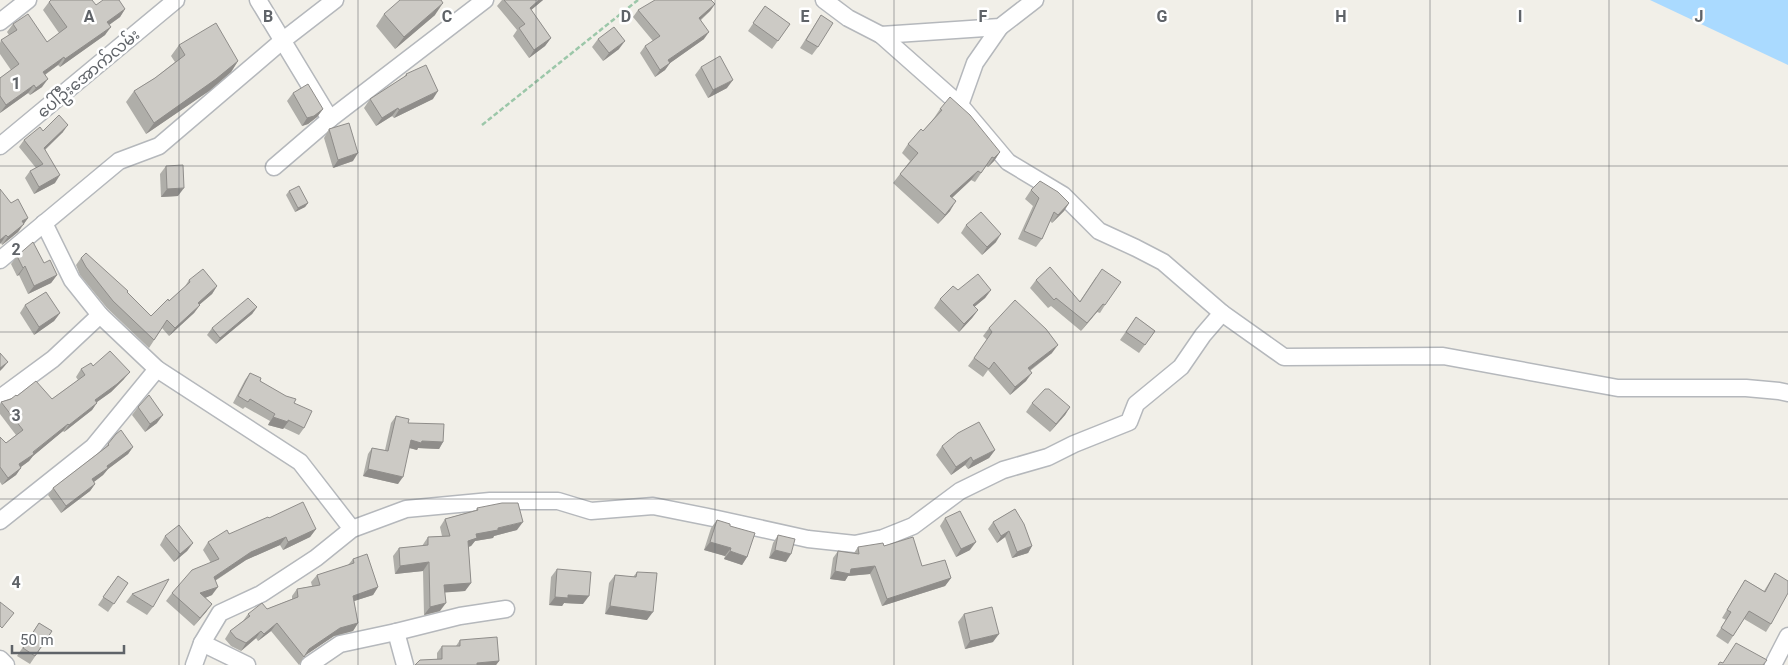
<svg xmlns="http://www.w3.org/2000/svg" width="1788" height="665" font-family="Roboto,'Noto Sans Myanmar',sans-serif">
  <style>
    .water { fill: #aadaff }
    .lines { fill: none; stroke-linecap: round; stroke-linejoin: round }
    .minor-casing { stroke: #b5b8bc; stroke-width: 19 }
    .path { stroke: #9cc7a9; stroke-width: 2.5; stroke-dasharray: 5 2.5; stroke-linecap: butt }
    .minor { stroke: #fff; stroke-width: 16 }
    .wall { fill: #afaea9 }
    .shaded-wall { fill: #8f8d8a }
    .building { fill: #cccac5; stroke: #8f8d8a }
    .grid { fill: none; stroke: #5f6368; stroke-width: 1; stroke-opacity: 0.55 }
    .labels { text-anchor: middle; stroke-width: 5; stroke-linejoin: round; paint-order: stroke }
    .street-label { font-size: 16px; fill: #5f6368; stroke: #fff }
    .grid-label { font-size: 16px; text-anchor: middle; font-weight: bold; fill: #5f6368; stroke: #fff; stroke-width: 5; stroke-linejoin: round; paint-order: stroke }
  </style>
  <rect width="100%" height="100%" fill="#f1efe8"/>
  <path class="water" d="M1650 0H1788V65Z"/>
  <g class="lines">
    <g class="minor-casing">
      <g id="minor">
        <path d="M258 0 330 119"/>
        <path d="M824 0 848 18 881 35 960 105 1008 162 1063 195 1099 231 1136 248 1163 262 1222 313"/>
        <path d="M0 22 28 0"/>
        <path d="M881 35 1000 27 1035 0"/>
        <path d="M960 105 975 63 1000 27"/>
        <path d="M0 146 176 0"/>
        <path d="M274 167 330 119 485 0"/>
        <path d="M44 223 72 280 100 315 157 369 300 462 352 529"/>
        <path d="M0 260 119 161 159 146 282 41 335 0"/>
        <path d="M0 398 53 359 100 315"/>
        <path d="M0 521 93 447 157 369"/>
        <path d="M396 632 405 665"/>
        <path d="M202 643 247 665"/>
        <path d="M0 659 6 665"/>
        <path d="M194 665 202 643 220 613 261 594 316 558 352 529 406 509 490 501H558L591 511 653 506 713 518 808 539 855 544 883 538 913 526 960 491 1003 470 1048 457 1074 444 1129 422 1136 404 1181 367 1203 335 1222 313 1284 357 1443 356 1618 388H1746L1779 391 1788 393"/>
        <path d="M309 665 340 644 396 632 460 616 506 609"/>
        <path d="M1773 665 1788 636"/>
      </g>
    </g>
    <path class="path" d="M482 125 638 0"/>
    <use href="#minor" class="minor"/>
  </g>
  <g class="wall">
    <path d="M502 0H543L531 10 551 38 545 46 529 58 513 36 517 30 497 6Z"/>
    <path d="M49 2 96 5 125 9 120 17 109 25 105 35 60 67 58 65 45 75 42 87 30 95 28 93 0 113V78L11 70 0 54V43L1 40 9 35 7 32 13 24 47 42 59 33 43 10Z"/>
    <path d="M715 4 710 11 701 20 704 39 670 63 665 70 655 77 640 53 645 46 653 41 633 17 638 10Z"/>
    <path d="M765 6 790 24 772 49 748 31Z"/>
    <path d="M384 14 435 15 395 49 376 26Z"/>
    <path d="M821 15 818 47 812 55 800 48Z"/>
    <path d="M598 39 619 49 603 61 592 47Z"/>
    <path d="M179 45 238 61 231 72 209 91 146 134 126 102 134 91 155 78 175 62 171 56Z"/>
    <path d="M701 67 727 88 708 98 695 75Z"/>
    <path d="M406 74 433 99 394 118 392 116 376 126 364 108 370 99 404 77Z"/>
    <path d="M293 93 323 109 317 117 308 124 302 126 287 101Z"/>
    <path d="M940 109 1000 152 994 161 988 167 986 166 975 182 971 180 952 198 950 211 938 224 893 183 900 174 910 161 902 153 908 144 923 131 934 118Z"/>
    <path d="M329 129 353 161 333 168 324 138Z"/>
    <path d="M43 131 63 132 45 150 55 183 34 194 25 178 30 171 36 168 19 147 24 140Z"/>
    <path d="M166 166 178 196 161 197 160 174Z"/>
    <path d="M1031 190 1069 203 1064 211 1052 223 1050 221 1042 239 1036 247 1018 239 1033 206 1025 199Z"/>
    <path d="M289 191 308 203 305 207 295 212 286 195Z"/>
    <path d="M11 203 28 218 18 232 2 245 1 243Z"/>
    <path d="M966 225 996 242 982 255 961 233Z"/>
    <path d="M17 256 44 263 57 275 51 283 28 294 19 275 17 276 11 264Z"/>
    <path d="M81 258 127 292 151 316 184 288 189 280 217 286 212 294 199 305H200L194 313 169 336 162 328 149 348 107 308 80 275 76 265Z"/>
    <path d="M1096 277 1105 305 1100 313 1097 312 1081 331 1051 306 1048 308 1030 288 1036 280 1080 301Z"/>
    <path d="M958 290H991L985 298 974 307 978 310 972 318 959 332 934 308 940 299Z"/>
    <path d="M25 305 60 313 54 321 34 335 20 313Z"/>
    <path d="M257 307 252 314 216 344 207 335 212 328Z"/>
    <path d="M1136 317 1155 331 1139 353 1120 340Z"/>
    <path d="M989 328 1052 353 1030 371 1026 381 1010 395 988 370 983 377 968 366 987 340 983 336Z"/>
    <path d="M93 366 124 379 111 392 97 402 92 410 64 432 63 431 33 456 29 461 21 467 16 475 2 485 0 482V437L6 443 16 435 0 414V404L1 402 17 396 52 399 78 380 76 377 81 369Z"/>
    <path d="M250 373 260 381 294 403 304 428 299 435 284 428 283 429 268 425 270 421 245 407 243 409 233 403 245 380Z"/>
    <path d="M1032 403 1070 407 1065 415 1050 432 1026 412Z"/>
    <path d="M138 407 157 423 145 432 132 415Z"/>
    <path d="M396 416 443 442 439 449 418 448 417 450 409 448 398 484 363 476 368 454 372 448 385 450 391 423Z"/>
    <path d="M108 444 133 447 128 454 108 469 103 475 94 482 95 484 90 491 61 513 48 495 53 488 105 448Z"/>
    <path d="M942 446 995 450 989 458 968 469 965 465 951 475 936 455Z"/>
    <path d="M477 508 517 530 494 536 493 538 475 541 471 546 468 547 471 583 465 591 445 592 440 611 424 615 423 571 395 574 393 556 399 548 422 546 428 537 442 536 440 527 445 519 476 510Z"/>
    <path d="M1015 509 1032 546 1028 553 1012 558 1005 537 997 543 988 529 993 522Z"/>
    <path d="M945 518 970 550 956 557 940 526Z"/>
    <path d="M717 520 747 557 742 565 724 559 725 556 704 550 711 528Z"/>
    <path d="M316 529 310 537 283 550 280 545 246 560 215 581 212 595 205 598 212 604 206 612 194 626 166 601 172 593 211 563 203 550 208 542 229 534Z"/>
    <path d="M778 535 786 562 769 558 773 543Z"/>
    <path d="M165 536 193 543 187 551 174 562 160 545Z"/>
    <path d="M884 546 922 566 951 578 945 586 882 606 870 574 848 576 845 581 830 579 833 558 838 551 854 553 858 547Z"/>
    <path d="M353 559 378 587 373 595 354 601 358 623 353 631 334 636 305 655 299 665 271 631 258 641 256 638 241 651 231 646 225 639 230 631 243 621 248 614 267 609 292 599V596L297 589 312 586 311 582 317 575 348 565Z"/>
    <path d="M557 569 583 604 564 603 562 606 549 605 551 577Z"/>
    <path d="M637 572 647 620 605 614 609 583 615 575 633 577Z"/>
    <path d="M1775 573 1771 624 1766 632 1744 619 1728 644 1716 636 1726 620 1722 618 1745 580 1764 591Z"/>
    <path d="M118 576 128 583 108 612 98 605Z"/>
    <path d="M132 594 153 607 147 615 126 602Z"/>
    <path d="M964 614 993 642 965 649 958 622Z"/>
    <path d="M39 623 52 631 30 664 17 656Z"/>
    <path d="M460 640 499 661 496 665H415L437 659V653L442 646H456Z"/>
  </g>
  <g class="shaded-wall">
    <path d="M539 0H543L524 16 530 8Z"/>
    <path d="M443 3 435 15 395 49 404 37Z"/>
    <path d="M715 4 710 11 694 25 699 18Z"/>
    <path d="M125 9 120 17 102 30 107 22Z"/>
    <path d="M111 27 105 35 60 67 65 59Z"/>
    <path d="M709 32 704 39 663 68 668 60Z"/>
    <path d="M551 38 545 46 529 58 534 50Z"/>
    <path d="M625 41 619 49 603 61 609 53Z"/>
    <path d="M64 57 58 65 37 80 43 72Z"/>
    <path d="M238 61 231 72 209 91 146 134 154 123Z"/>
    <path d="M670 63 665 70 655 77 660 70Z"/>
    <path d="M48 79 42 87 30 95 36 88Z"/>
    <path d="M733 80 727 88 708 98 713 90Z"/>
    <path d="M34 85 28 93 0 113 6 105Z"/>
    <path d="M438 91 433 99 394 118 399 110Z"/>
    <path d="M398 108 392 116 376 126 382 118Z"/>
    <path d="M323 109 317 117 308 124 302 126 307 118Z"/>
    <path d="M68 125 63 132 39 155 44 148Z"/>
    <path d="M1000 152 994 161 988 167 994 158Z"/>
    <path d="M358 153 353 161 333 168 338 160Z"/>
    <path d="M978 171 971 180 944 205 950 196Z"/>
    <path d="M60 175 55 183 34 194 39 187Z"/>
    <path d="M184 188 178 196 161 197 167 189Z"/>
    <path d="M956 201 950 211 938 224 945 215Z"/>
    <path d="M308 203 305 207 295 212 298 208Z"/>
    <path d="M1069 203 1064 211 1052 223 1058 215Z"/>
    <path d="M28 218 18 232 2 245 8 237 22 221Z"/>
    <path d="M1001 234 996 242 982 255 987 247Z"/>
    <path d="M6 235 1 243 0 244V240Z"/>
    <path d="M25 266 19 275 17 276 23 268Z"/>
    <path d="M57 275 51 283 28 294 34 286Z"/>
    <path d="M217 286 212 294 193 310 198 303Z"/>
    <path d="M991 290 985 298 967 313 973 305Z"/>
    <path d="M1103 304 1097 312 1081 331 1087 323Z"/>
    <path d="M200 305 194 313 169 336 175 328Z"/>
    <path d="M257 307 252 314 216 344 220 338Z"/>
    <path d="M978 310 972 318 959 332 964 324Z"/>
    <path d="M60 313 54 321 34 335 39 327Z"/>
    <path d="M1058 345 1052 353 1022 376 1028 368Z"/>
    <path d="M8 362 3 368 0 371V368Z"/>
    <path d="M130 372 124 379 111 392 90 407 95 400Z"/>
    <path d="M1032 373 1026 381 1010 395 1015 387Z"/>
    <path d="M97 403 92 410 64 432 69 425Z"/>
    <path d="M1070 407 1065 415 1050 432 1056 424Z"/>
    <path d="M163 415 157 423 145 432 150 424Z"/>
    <path d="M273 417 288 422 283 429 268 425Z"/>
    <path d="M68 424 63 431 33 456 29 461 14 472 19 464Z"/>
    <path d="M411 440 422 441 443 442 439 449 418 448 417 450 406 447Z"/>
    <path d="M133 447 128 454 108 469 103 475 87 487 92 479 107 466Z"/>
    <path d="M995 450 989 458 968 469 973 461Z"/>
    <path d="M971 457 965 465 951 475 956 467Z"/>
    <path d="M21 468 16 475 2 485 8 478Z"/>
    <path d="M368 469 403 477 398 484 363 476Z"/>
    <path d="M95 484 90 491 61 513 66 506Z"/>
    <path d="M523 522 517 530 494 536 493 538 475 541 471 546 462 549 468 541 476 534Z"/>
    <path d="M316 529 310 537 283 550 288 542Z"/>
    <path d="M1009 531 1005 537 997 543 1001 536Z"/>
    <path d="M286 537 280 545 246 560 208 585 214 577 251 552Z"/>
    <path d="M710 542 731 548 725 556 704 550Z"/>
    <path d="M976 542 970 550 956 557 961 549Z"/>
    <path d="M193 543 187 551 174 562 180 554Z"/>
    <path d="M1032 546 1028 553 1012 558 1017 552Z"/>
    <path d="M775 550 791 554 786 562 769 558Z"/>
    <path d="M730 551 747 557 742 565 724 559Z"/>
    <path d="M429 562 423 571 395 574 400 566Z"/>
    <path d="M875 566 870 574 848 576 845 581 830 579 835 571Z"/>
    <path d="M951 578 945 586 882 606 887 599Z"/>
    <path d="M471 583 465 591 439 593 444 585Z"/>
    <path d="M218 587 212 595 195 602 200 593Z"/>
    <path d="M378 587 373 595 348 603 353 596Z"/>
    <path d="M568 595 589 596 583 604 564 603 562 606 549 605 555 597Z"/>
    <path d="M446 603 440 611 424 615 430 607Z"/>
    <path d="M212 604 206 612 194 626 200 618Z"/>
    <path d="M610 606 653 612 647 620 605 614Z"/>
    <path d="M277 623 271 631 258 641 264 634Z"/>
    <path d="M358 623 353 631 334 636 303 657 309 649 340 628Z"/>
    <path d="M261 631 256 638 241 651 246 643Z"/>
    <path d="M999 634 993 642 965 649 970 641Z"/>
    <path d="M499 661 496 665H475L477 663Z"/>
  </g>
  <g class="building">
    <path d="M51 0H92L96 5 103 0H119L125 9 107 22 111 27 65 59 64 57 43 72 48 79 36 88 34 85 6 105 0 96V78L19 64 1 40 17 30 13 24 28 14 47 42 67 27 49 2Z"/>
    <path d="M400 0H441L443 3 404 37 384 14Z"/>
    <path d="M504 0H539L530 8 551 38 534 50 519 28 525 24Z"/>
    <path d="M655 0H711L715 4 699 18 709 32 668 60 670 63 660 70 645 46 660 36 638 10Z"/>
    <path d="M765 6 790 24 778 41 753 23Z"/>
    <path d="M821 15 833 23 818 47 806 40Z"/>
    <path d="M216 23 238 61 216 79 154 123 134 91 155 78 185 55 179 45Z"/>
    <path d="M614 27 625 41 609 53 598 39Z"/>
    <path d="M720 56 733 80 713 90 701 67Z"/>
    <path d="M426 65 438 91 399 110 398 108 382 118 370 99 407 75 406 74Z"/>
    <path d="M308 84 323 109 314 116 307 118 293 93Z"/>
    <path d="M950 97 970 115 1000 152 994 158 992 157 981 173 978 171 950 196 956 201 945 215 900 174 918 153 908 144 921 129 923 131 942 110 940 109Z"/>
    <path d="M59 115 68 125 44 148 60 175 39 187 30 171 43 164 24 140 40 127 43 131Z"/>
    <path d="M349 123 358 153 338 160 329 129Z"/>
    <path d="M183 165 184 188 167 189 166 166Z"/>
    <path d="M1040 181 1058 192 1069 203 1058 215 1054 212 1042 239 1024 231 1039 198 1031 190Z"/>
    <path d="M299 186 308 203 298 208 289 191Z"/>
    <path d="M0 189 11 203 18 199 28 218 22 221 24 224 8 237 6 235 0 240Z"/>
    <path d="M981 212 1001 234 987 247 966 225Z"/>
    <path d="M33 242 44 263 50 260 57 275 34 286 25 266 23 268 17 256Z"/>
    <path d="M86 253 128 291 127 292 151 316 168 299 169 301 190 282 189 280 203 269 217 286 198 303 200 305 175 328 167 320 154 340 113 301 86 267 81 258Z"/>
    <path d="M1050 267 1080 302 1102 269 1121 282 1105 305 1103 304 1087 323 1056 298 1054 300 1036 280Z"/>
    <path d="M978 274 991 290 973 305 978 310 964 324 940 299 953 286 958 290Z"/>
    <path d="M46 292 60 313 39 327 25 305Z"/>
    <path d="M248 298 257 307 220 338 212 328Z"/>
    <path d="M1015 300 1046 329 1058 345 1028 368 1032 373 1015 387 994 362 989 369 974 358 992 332 989 328Z"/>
    <path d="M1136 317 1155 331 1145 345 1126 332Z"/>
    <path d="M110 351 130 372 117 384 95 400 97 403 69 425 68 424 33 452 34 454 19 464 21 468 8 478 0 467V437L6 443 23 430 1 402 11 399 16 395 17 396 36 381 52 399 85 375 81 369 91 363 93 366Z"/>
    <path d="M0 353 8 362 0 368Z"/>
    <path d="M250 373 261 378 260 381 286 396 296 399 294 403 312 411 304 428 288 420V422L273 417 275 414 250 399 248 402 238 396Z"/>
    <path d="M1045 389H1049L1070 407 1056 424 1032 403Z"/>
    <path d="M149 395 163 415 150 424 138 407Z"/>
    <path d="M396 416 409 419 408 423 444 424 443 442 422 441 421 443 411 440 403 477 368 469 372 448 388 451Z"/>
    <path d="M979 422 995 450 973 461 971 457 956 467 942 446 958 433Z"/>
    <path d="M121 430 133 447 107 466 108 468 92 479 95 484 66 506 53 488 109 445 108 444 116 434Z"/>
    <path d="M303 502 316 529 288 542 286 537 251 552 214 577 218 587 200 593 212 604 200 618 172 593 192 570 219 559 208 542 227 530 229 534 268 517 269 518Z"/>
    <path d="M502 503H518L523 522 498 528V530L476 534 477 538 468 541 471 583 444 585 446 603 430 607 429 562 400 566 399 548 428 545V537L450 536 445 519 478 510 477 508Z"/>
    <path d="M1015 509 1024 524 1032 546 1017 552 1009 531 1001 536 993 522Z"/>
    <path d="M960 511 976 542 961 549 945 518Z"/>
    <path d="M717 520 730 524V526L755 533 747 557 730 551 731 548 710 542Z"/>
    <path d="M179 525 193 543 180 554 165 536Z"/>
    <path d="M778 535 795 539 791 554 775 550Z"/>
    <path d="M913 537 922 566 945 560 951 578 887 599 875 566 851 569 850 574 835 571 838 551 859 554 858 547 883 543 884 546Z"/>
    <path d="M367 554 378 587 353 596 358 623 340 628 309 649 304 657 277 623 264 634 261 631 246 643 236 638 230 631 250 616 248 614 262 603 267 609 298 597 297 589 320 585 317 575 354 563 353 559Z"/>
    <path d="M557 569 591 572 589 596 568 595V598L555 597Z"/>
    <path d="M637 572 657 573 653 612 610 606 615 575 636 577Z"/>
    <path d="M1775 573 1788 581V593L1771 624 1749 611 1733 636 1721 628 1731 612 1727 610 1745 580 1765 592Z"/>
    <path d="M118 576 128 583 114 604 103 597Z"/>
    <path d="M169 579 153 607 132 594Z"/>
    <path d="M0 602 14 613 2 628 0 626Z"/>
    <path d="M992 607 999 634 970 641 964 614Z"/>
    <path d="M39 623 52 631 35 656 23 648Z"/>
    <path d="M497 637 499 661 477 663V665H415L420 660 442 659V646H460V640Z"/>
    <path d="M1736 643 1767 660 1763 665H1718L1720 662 1723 663Z"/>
  </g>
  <path class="grid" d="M179 0V665M358 0V665M536 0V665M715 0V665M894 0V665M1073 0V665M1252 0V665M1430 0V665M1609 0V665M0 166H1788M0 332H1788M0 499H1788"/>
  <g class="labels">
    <g class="street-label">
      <text transform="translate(88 73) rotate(-40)" y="6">ပေါ်ဦးအောက်လမ်း</text>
    </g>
  </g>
  <g class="grid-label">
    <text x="89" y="22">A</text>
    <text x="268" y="22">B</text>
    <text x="447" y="22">C</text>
    <text x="626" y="22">D</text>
    <text x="805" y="22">E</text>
    <text x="983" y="22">F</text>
    <text x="1162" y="22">G</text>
    <text x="1341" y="22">H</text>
    <text x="1520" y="22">I</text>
    <text x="1699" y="22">J</text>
    <text x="16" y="89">1</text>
    <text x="16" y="255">2</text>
    <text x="16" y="421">3</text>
    <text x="16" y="588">4</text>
  </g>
  <path d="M12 645v8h112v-8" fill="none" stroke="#5f6368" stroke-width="2.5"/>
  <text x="20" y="645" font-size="15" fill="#5f6368" stroke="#ffffff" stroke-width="4" paint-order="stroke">50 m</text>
</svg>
